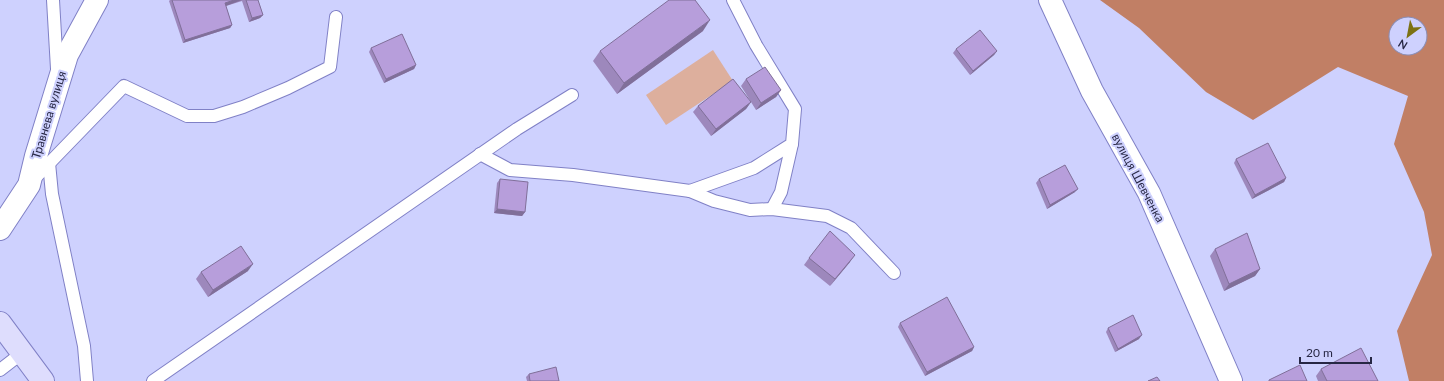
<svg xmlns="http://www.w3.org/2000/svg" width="1444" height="381" font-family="Lato,sans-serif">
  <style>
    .green { fill: #ddaf9d }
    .forest { fill: #c17f65; fill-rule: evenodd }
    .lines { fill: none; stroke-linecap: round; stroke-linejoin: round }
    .lane-casing { stroke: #8081c6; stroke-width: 14 }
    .street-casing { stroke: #8081c6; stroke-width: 24 }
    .secondary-casing { stroke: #8081c6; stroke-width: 24 }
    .lane { stroke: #fff; stroke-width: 12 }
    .street { stroke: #fff; stroke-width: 22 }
    .secondary { stroke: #deddfd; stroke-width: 22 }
    .wall { fill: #9d88bc }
    .shaded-wall { fill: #806f99 }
    .building { fill: #b79edb; stroke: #806f99 }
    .labels { text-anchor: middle; stroke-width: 4; stroke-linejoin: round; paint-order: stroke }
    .street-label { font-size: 12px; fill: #272744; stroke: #ced1fe }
  </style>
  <rect width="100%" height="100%" fill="#ced1fe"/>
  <path class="green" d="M713 50 733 81 666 125 646 95Z"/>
  <path class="forest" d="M1100 0H1444V381H1409L1397 331 1432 255 1424 212 1394 144 1408 96 1338 67 1253 120 1206 92 1139 28ZM1396 24H1420V48H1396Z"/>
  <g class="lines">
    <g class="lane-casing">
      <g id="lane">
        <path d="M53 0 57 69"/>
        <path d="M480 154 510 170 573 175 690 191 754 168 792 144 795 109 756 45 733 0"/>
        <path d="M49 163 52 194 84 346 87 381"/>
        <path d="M34 179 124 86 187 116H214L243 107 288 88 330 67 336 17"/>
        <path d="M690 191 714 201 750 210 772 209 827 216 851 228 894 273"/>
        <path d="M772 209 781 192 792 144"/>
        <path d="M0 370 22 353"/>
        <path d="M153 381 517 129 572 95"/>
      </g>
    </g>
    <g class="street-casing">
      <g id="street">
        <path d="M1050 0 1092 91 1149 193 1231 381"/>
        <path d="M0 229 29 185 36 156 67 55 97 0"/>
      </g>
    </g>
    <g class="secondary-casing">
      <path id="secondary" d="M0 323 43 381"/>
    </g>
    <use href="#lane" class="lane"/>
    <use href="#street" class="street"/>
    <use href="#secondary" class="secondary"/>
  </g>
  <g class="wall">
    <path d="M170 0H258L263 15 260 18 249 22 242 1 226 6 232 25 230 28 183 43 169 1Z"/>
    <path d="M703 31 617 94 593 61 600 51Z"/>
    <path d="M371 48 416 65 414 69 384 83 369 52Z"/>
    <path d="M956 49 997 51 994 55 970 75 953 53Z"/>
    <path d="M746 79 781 90 776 97 756 110 741 86Z"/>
    <path d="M751 102 746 109 711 136 693 112 698 106Z"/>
    <path d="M1236 159 1286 178 1284 182 1252 199 1234 163Z"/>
    <path d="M500 179 525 212 522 216 494 213 497 183Z"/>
    <path d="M1039 179 1075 192 1047 209 1036 183Z"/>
    <path d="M1215 249 1260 269 1255 276 1224 291 1210 256Z"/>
    <path d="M809 258 850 262 830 286 804 265Z"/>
    <path d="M248 271 208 297 196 279 201 272Z"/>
    <path d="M900 323 974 347 972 351 925 376 898 327Z"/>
    <path d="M1108 328 1139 339 1115 352 1106 332Z"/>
    <path d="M1321 369 1378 381H1318L1316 376Z"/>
    <path d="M529 374 559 381H527L526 377Z"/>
  </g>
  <g class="shaded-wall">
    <path d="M234 0H242L223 7 225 3Z"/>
    <path d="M263 15 260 18 249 22 252 18Z"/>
    <path d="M710 20 703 31 617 94 624 83Z"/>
    <path d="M232 25 230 28 183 43 185 40Z"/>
    <path d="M997 51 994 55 970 75 973 71Z"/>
    <path d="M416 65 414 69 384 83 386 79Z"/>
    <path d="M781 90 776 97 756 110 761 103Z"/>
    <path d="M751 102 746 109 711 136 716 129Z"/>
    <path d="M1286 178 1284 182 1252 199 1255 195Z"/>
    <path d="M1078 189 1075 192 1047 209 1050 205Z"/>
    <path d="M497 209 525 212 522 216 494 213Z"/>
    <path d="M855 255 850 262 830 286 835 279Z"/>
    <path d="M253 264 248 271 208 297 213 290Z"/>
    <path d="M1260 269 1255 276 1224 291 1229 284Z"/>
    <path d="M1142 335 1139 339 1115 352 1118 349Z"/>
    <path d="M974 347 972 351 925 376 927 372Z"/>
  </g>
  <g class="building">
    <path d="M172 0H234L225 3 232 25 185 40Z"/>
    <path d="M246 0H258L263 15 252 18Z"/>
    <path d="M669 0H695L710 20 624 83 600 51Z"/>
    <path d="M980 30 997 51 973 71 956 49Z"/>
    <path d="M402 34 416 65 386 79 371 48Z"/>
    <path d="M765 67 781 90 761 103 746 79Z"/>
    <path d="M733 79 751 102 716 129 698 106Z"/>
    <path d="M1268 143 1286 178 1255 195 1236 159Z"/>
    <path d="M1065 165 1078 189 1050 205 1039 179Z"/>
    <path d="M500 179 528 182 525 212 497 209Z"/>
    <path d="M830 231 855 255 835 279 809 258Z"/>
    <path d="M1247 233 1260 269 1229 284 1215 249Z"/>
    <path d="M241 246 253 264 213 290 201 272Z"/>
    <path d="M947 297 974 347 927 372 900 323Z"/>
    <path d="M1133 315 1142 335 1118 349 1108 328Z"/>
    <path d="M1361 348 1378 381H1327L1321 369Z"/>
    <path d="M1300 365 1307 381H1269V380Z"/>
    <path d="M556 367 559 381H530L529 374Z"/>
    <path d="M1157 377 1160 381H1148Z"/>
  </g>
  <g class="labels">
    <g class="street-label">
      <text transform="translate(49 115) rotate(-73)" y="4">Травнева вулиця</text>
      <text transform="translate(1138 178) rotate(62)" y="4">вулиця Шевченка</text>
    </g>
  </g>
  <g transform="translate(1408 36) rotate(212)"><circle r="19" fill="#ced1fe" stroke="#8b8db4"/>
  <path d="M0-3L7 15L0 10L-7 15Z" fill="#7c7213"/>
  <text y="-6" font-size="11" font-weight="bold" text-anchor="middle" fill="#272744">N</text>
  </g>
  <path d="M1300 357v6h71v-6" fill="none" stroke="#272744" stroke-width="2"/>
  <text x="1306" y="357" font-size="12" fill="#272744" stroke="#ced1fe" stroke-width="3" paint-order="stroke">20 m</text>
</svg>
